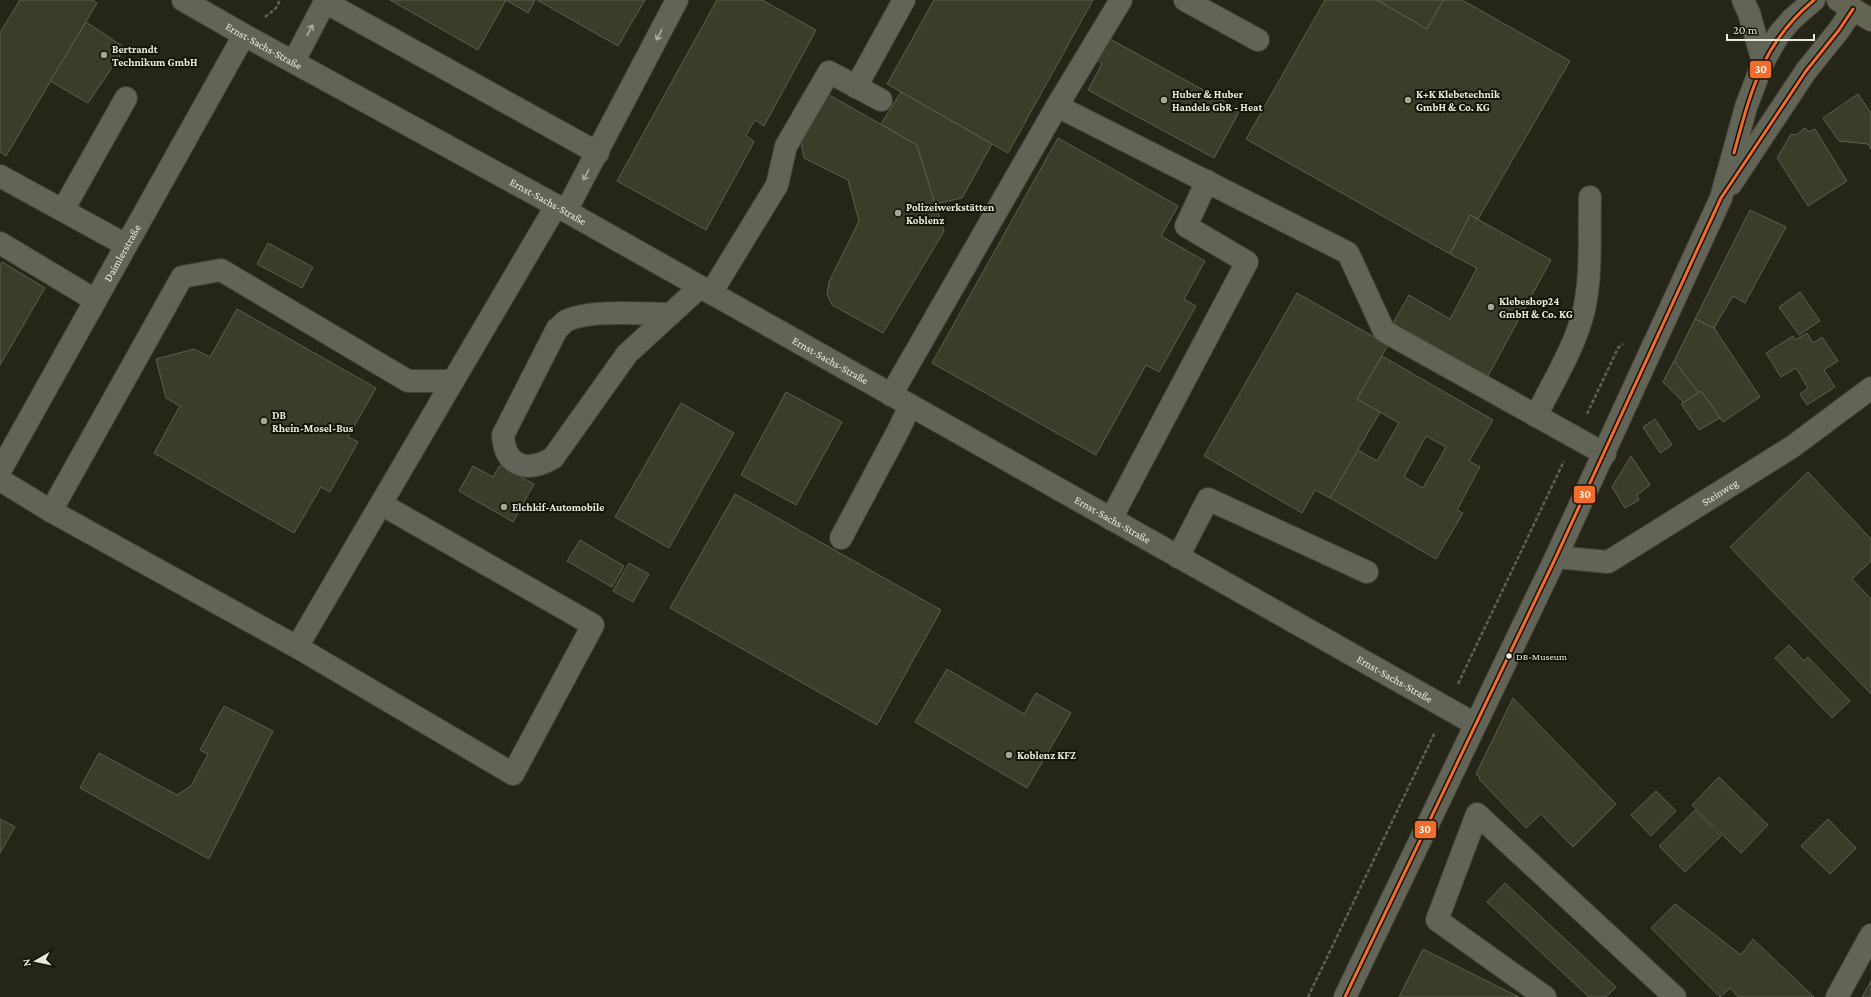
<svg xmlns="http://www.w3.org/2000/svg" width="1871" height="997" font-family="'Crimson Pro',serif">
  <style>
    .building { fill: #3c3c2a; stroke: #5e5f52; fill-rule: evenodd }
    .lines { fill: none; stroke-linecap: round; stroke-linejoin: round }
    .minor-casing { stroke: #424337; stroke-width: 24 }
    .major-casing { stroke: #424337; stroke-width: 24 }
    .path { stroke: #606155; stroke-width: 2.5; stroke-dasharray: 4 2; stroke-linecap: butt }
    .minor { stroke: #636458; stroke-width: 22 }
    .major { stroke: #646454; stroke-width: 22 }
    .bus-1-casing { stroke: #131308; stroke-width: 6 }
    .bus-1 { stroke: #f36c2b; stroke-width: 3 }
    .oneway { stroke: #adaea0 }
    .poi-dot { fill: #a5a696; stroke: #131308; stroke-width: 1.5 }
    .bus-dot { fill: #eaebdb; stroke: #131308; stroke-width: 1.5 }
    .labels { text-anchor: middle; stroke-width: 4; stroke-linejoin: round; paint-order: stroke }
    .bus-label { font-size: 10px; fill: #eaebdb; stroke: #131308; text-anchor: start }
    .street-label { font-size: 11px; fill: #eaebdb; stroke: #131308 }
    .poi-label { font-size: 11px; font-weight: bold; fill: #eaebdb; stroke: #131308; text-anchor: start }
    .line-badge { stroke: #131308; stroke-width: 1.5 }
    .badge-label { font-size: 11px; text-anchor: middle; font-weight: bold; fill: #fff }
  </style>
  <rect width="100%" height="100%" fill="#252617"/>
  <g class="building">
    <path d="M20 0H92L97 3 6 156 0 152V33Z"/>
    <path d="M390 0H535L528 13 506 0 478 50Z"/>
    <path d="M537 0H645L618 46Z"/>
    <path d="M717 0H762L816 30 764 126 755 120 746 135 754 142 706 230 617 181Z"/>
    <path d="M934 0H1093L1008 153 887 84Z"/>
    <path d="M1325 0H1377L1427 29 1443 0H1462L1570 61 1478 219 1470 215 1450 254 1246 139Z"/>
    <path d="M1377 0H1443L1427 29Z"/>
    <path d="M86 22 125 48 88 103 50 81Z"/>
    <path d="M1108 38 1240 110 1214 158 1088 90 1102 64 1096 59Z"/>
    <path d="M824 92 917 145 944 231 883 333 832 305 827 294 829 282 859 221 848 180 804 158 799 131Z"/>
    <path d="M901 92 992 144 962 198 935 204 917 145 881 124Z"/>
    <path d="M1858 94 1871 113V149L1868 144 1839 141 1823 118Z"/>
    <path d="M1805 128 1808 132 1815 129 1847 181 1808 206 1777 158 1791 134 1796 135Z"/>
    <path d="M1058 138 1178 206 1161 236 1205 261 1184 299 1196 306 1159 372 1146 365 1096 455 932 363Z"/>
    <path d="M1750 210 1786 227 1745 303 1733 296 1714 328 1695 319Z"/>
    <path d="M1470 215 1551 260 1488 376 1393 323 1409 295 1450 319 1477 268 1450 254Z"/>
    <path d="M268 243 313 267 302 288 257 264Z"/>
    <path d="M2 262 45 288 0 365V266Z"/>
    <path d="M1800 292 1820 321 1799 335 1779 307Z"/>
    <path d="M1297 293 1388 345 1357 399 1380 412 1330 498 1315 490 1302 513 1204 456Z"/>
    <path d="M237 309 376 388 348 437 358 442 330 492 321 487 294 533 154 453 180 406 166 398 156 359 194 349 210 357Z"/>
    <path d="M1695 319 1714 328 1760 397 1723 422 1701 391 1699 393 1674 361Z"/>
    <path d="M1807 333 1813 343 1822 337 1838 361 1824 370 1835 387 1807 405 1800 394 1808 388 1796 368 1781 377 1766 353 1793 336 1795 340Z"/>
    <path d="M1382 356 1493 420 1469 461 1480 467 1457 510 1463 513 1436 559 1330 498 1358 450 1377 461 1399 423 1357 399ZM1426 436 1446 447 1423 488 1404 477Z"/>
    <path d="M1674 361 1699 393 1684 403 1663 382Z"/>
    <path d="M1701 391 1720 418 1699 430 1681 404Z"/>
    <path d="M786 392 842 422 796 505 741 475Z"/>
    <path d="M681 403 734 433 669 548 615 517Z"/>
    <path d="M1655 419 1672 445 1660 453 1643 427Z"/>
    <path d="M1631 456 1650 485 1637 495 1639 500 1625 508 1612 487Z"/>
    <path d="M500 465 534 484 513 522 459 491 473 466 493 477Z"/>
    <path d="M1808 472 1871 539V561L1852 579 1871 599V694L1730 547Z"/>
    <path d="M735 494 941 610 877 725 670 608Z"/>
    <path d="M580 540 624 566 612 587 567 561Z"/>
    <path d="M629 563 649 574 633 602 613 591Z"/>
    <path d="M1789 645 1804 661 1808 657 1850 701 1832 718 1775 658Z"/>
    <path d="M947 669 1024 714 1036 693 1071 713 1027 788 915 722Z"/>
    <path d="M1513 698 1616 804 1573 847 1541 814 1526 828 1479 779 1480 777 1476 774Z"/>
    <path d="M224 706 273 731 209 859 80 788 99 753 177 795 191 786 208 754 200 750Z"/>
    <path d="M1719 777 1768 825 1741 853 1692 805Z"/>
    <path d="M1656 791 1676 811 1651 836 1631 815Z"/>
    <path d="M1695 810 1721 836 1685 872 1659 846Z"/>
    <path d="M0 819 15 827 0 853Z"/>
    <path d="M1828 819 1856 848 1830 874 1801 846Z"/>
    <path d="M1505 883 1616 987 1606 997H1589L1487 902Z"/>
    <path d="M1675 904 1741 955 1753 939 1814 997H1738L1730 988 1720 997 1651 928Z"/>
    <path d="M1423 949 1519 997H1399Z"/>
    <path d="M1871 981V997H1862Z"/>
  </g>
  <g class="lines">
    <g class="minor-casing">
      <g id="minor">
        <path id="s1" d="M183 0 244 35 566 211 1475 724"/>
        <path d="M1185 0 1258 40"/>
        <path d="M1743 0 1749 13 1763 62"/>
        <path d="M325 2 598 153"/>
        <path d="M294 61 326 0"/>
        <path d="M856 87 904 0"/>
        <path d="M1057 106 1348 253 1384 331 1605 454"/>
        <path d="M0 176 126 245"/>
        <path d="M1731 184 1806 71 1839 30 1853 9"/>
        <path d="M63 210 126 98"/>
        <path d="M566 211 677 0"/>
        <path d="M0 243 95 300"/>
        <path d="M711 293 777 185 786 146 829 72 881 100"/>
        <path d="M671 314C644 314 589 309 566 321 563 323 560 327 557 329L503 435C505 467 527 473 553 458L627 354 700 287"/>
        <path d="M891 395 1057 106 1121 0"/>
        <path d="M1536 416C1553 382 1575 347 1584 310 1592 274 1589 234 1590 197"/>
        <path id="s2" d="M0 471 244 35"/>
        <path d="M0 480 51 511 182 277 221 270 408 381H453L556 206"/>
        <path d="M51 511 297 647 513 774 593 625 381 504"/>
        <path d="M1111 519 1247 262 1186 226 1207 181"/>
        <path d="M841 538 898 431 910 406"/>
        <path d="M1178 557 1208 499 1367 572"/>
        <path id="s3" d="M1556 557 1608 562 1792 447 1871 388"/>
        <path d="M297 647 453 381"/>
        <path d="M1345 997 1556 557 1721 198 1746 107 1763 62 1779 34 1792 19 1814 0"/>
        <path d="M1545 997 1437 920 1477 814 1675 997"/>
        <path d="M1837 997 1871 935"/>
      </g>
    </g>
    <g class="major-casing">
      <path id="major" d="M1838 0 1871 20"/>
    </g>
    <g class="path">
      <path d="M265 17 276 8 280 0"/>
      <path d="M1587 414 1618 348 1623 344"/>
      <path d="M1458 684 1564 461"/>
      <path d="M1308 997 1435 732"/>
    </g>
    <use href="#minor" class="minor"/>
    <use href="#major" class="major"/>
    <g class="bus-1-casing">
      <g id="bus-1">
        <path d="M1734 153C1751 91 1762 43 1814 0"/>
        <path d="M1345 997 1556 557 1721 198 1806 71 1839 30 1853 9"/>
      </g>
    </g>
    <use href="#bus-1" class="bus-1"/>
  </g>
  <defs><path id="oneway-shaft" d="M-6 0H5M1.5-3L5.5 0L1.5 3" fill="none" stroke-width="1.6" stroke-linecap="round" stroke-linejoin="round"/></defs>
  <g class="oneway">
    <use href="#oneway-shaft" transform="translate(310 30) rotate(-62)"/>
    <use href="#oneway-shaft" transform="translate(659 35) rotate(117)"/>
    <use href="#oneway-shaft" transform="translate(586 175) rotate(117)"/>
  </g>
  <g class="poi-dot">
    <circle cx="104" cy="55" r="4"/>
    <circle cx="1164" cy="100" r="4"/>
    <circle cx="1408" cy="100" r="4"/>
    <circle cx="898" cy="213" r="4"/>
    <circle cx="1491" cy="307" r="4"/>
    <circle cx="264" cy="421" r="4"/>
    <circle cx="504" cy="507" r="4"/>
    <circle cx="1009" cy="755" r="4"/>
  </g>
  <circle class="bus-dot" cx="1509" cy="656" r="3.5"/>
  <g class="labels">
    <g class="bus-label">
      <text x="1516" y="660">DB-Museum</text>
    </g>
    <g class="street-label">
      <text dy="4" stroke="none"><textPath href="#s1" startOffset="93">Ernst-Sachs-Straße</textPath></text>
      <text dy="4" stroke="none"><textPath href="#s1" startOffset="417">Ernst-Sachs-Straße</textPath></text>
      <text dy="4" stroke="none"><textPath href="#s2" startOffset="250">Daimlerstraße</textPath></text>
      <text dy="4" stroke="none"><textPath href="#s1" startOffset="741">Ernst-Sachs-Straße</textPath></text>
      <text dy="4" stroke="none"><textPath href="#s3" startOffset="184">Steinweg</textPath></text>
      <text dy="4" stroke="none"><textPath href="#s1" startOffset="1065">Ernst-Sachs-Straße</textPath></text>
      <text dy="4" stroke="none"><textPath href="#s1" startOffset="1389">Ernst-Sachs-Straße</textPath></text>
    </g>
    <g class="poi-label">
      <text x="112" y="53">Bertrandt<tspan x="112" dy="13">Technikum GmbH</tspan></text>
      <text x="1172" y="98">Huber &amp; Huber<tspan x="1172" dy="13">Handels GbR - Heat</tspan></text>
      <text x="1416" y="98">K+K Klebetechnik<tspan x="1416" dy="13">GmbH &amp; Co. KG</tspan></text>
      <text x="906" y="211">Polizeiwerkstätten<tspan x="906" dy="13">Koblenz</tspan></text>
      <text x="1499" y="305">Klebeshop24<tspan x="1499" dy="13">GmbH &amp; Co. KG</tspan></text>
      <text x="272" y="419">DB<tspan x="272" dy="13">Rhein-Mosel-Bus</tspan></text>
      <text x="512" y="511">Elchkif-Automobile</text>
      <text x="1017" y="759">Koblenz KFZ</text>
    </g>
  </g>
  <g class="line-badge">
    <rect x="1749" y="60" width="23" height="19" rx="4" fill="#f36c2b"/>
    <rect x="1573" y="485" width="23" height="19" rx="4" fill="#f36c2b"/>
    <rect x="1414" y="820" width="23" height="19" rx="4" fill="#f36c2b"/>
  </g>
  <g class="badge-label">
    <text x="1761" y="73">30</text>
    <text x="1585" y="498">30</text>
    <text x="1425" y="833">30</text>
  </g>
  <g transform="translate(36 961) rotate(261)" stroke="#131308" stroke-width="3" paint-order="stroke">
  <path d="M0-3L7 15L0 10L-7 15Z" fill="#eaebdb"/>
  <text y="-6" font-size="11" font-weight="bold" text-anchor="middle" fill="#eaebdb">N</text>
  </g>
  <path d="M1727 34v6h87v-6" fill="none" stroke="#eaebdb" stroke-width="2"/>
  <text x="1733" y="34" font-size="12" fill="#eaebdb" stroke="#131308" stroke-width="3" paint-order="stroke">20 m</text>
</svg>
